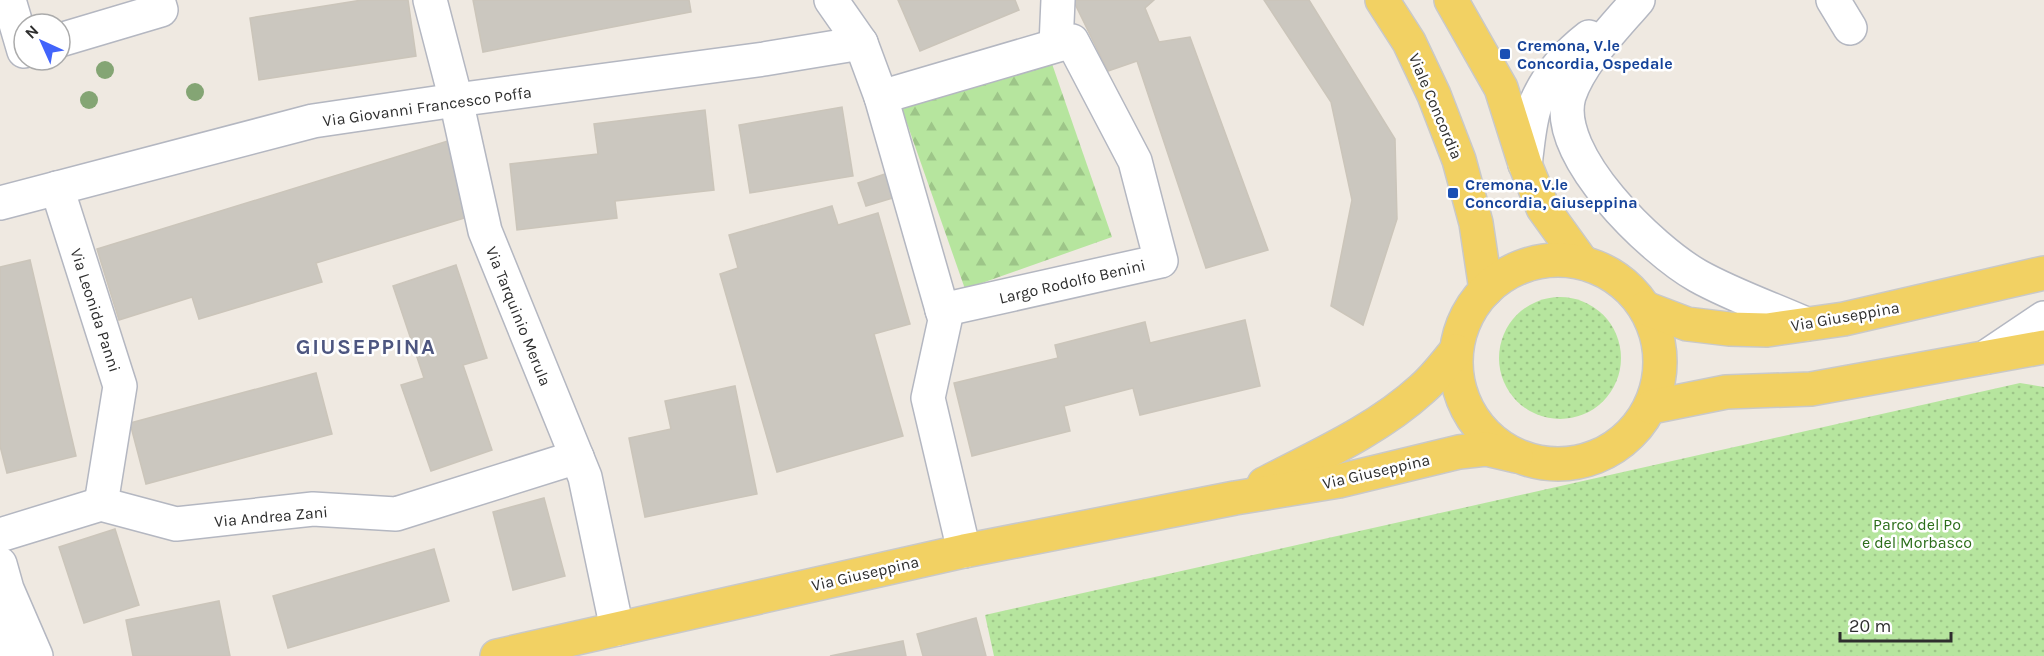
<svg xmlns="http://www.w3.org/2000/svg" width="2044" height="656" font-family="Karla,sans-serif">
  <style>
    .green { fill: url(#green-dots) }
    .forest { fill: url(#forest-firs) }
    .building { fill: #cbc7bf; stroke: #cbc5ba; stroke-width: 1.5 }
    .lines { fill: none; stroke-linecap: round; stroke-linejoin: round }
    .minor-casing { stroke: #b4b7c1; stroke-width: 36 }
    .major-casing { stroke: #c9c9c9; stroke-width: 36 }
    .minor { stroke: #fff; stroke-width: 33 }
    .major { stroke: #f2d163; stroke-width: 33 }
    .tree { fill: #84a574 }
    .transit-dot { fill: #1a4fb4; stroke: #fff; stroke-width: 2 }
    .labels { text-anchor: middle; stroke-width: 5; stroke-linejoin: round; paint-order: stroke }
    .transit-label { font-size: 16px; font-weight: bold; fill: #164399; stroke: #fff; text-anchor: start }
    .street-label { font-size: 16px; fill: #2e2e2e; stroke: #fff }
    .park-label { font-size: 16px; fill: #2c6e1b; stroke: #fff }
    .district-label { font-size: 22px; font-weight: bold; letter-spacing: 1.5px; fill: #4d5680; stroke: #fff }
  </style>
  <defs>
    <pattern id="green-dots" width="8" height="8" patternUnits="userSpaceOnUse" patternTransform="scale(1.5)"><rect width="8" height="8" fill="#b6e59e"/><path d="M2 2h.1M6 6h.1" fill="none" stroke="#9dc588" stroke-width="1.8" stroke-linecap="round"/></pattern>
    <pattern id="forest-firs" width="22" height="20" patternUnits="userSpaceOnUse" patternTransform="scale(1.5)"><rect width="22" height="20" fill="#b6e59e"/><path d="M5 1l3.5 6h-7zM16 11l3.5 6h-7z" fill="#9dc588"/></pattern>
  </defs>
  <rect width="100%" height="100%" fill="#efe9e1"/>
  <g class="green">
    <circle cx="1560" cy="358" r="61"/>
    <path d="M2020 383 2044 387V656H994L985 615Z"/>
  </g>
  <path class="forest" d="M1050 58 1112 237 965 289 902 109Z"/>
  <g class="building">
    <path d="M362 0H408L416 56 259 80 250 18Z"/>
    <path d="M473 0H689L691 12 483 52Z"/>
    <path d="M898 0H1015L1019 10 920 51Z"/>
    <path d="M1073 0H1154L1145 8 1159 42 1190 37 1268 250 1206 268 1137 61 1108 71Z"/>
    <path d="M1264 0H1309L1395 139 1397 219 1363 325 1331 306 1352 200 1331 102Z"/>
    <path d="M842 107 853 176 750 193 739 125Z"/>
    <path d="M705 110 714 190 615 201 617 218 517 230 510 164 598 154 594 124Z"/>
    <path d="M448 141 471 216 316 263 322 282 199 319 192 297 119 320 97 249Z"/>
    <path d="M888 173 896 197 866 206 858 183Z"/>
    <path d="M832 206 838 225 878 213 910 324 874 334 903 436 777 472 720 274 738 268 729 235Z"/>
    <path d="M30 260 76 456 7 473 0 446V267Z"/>
    <path d="M456 265 487 358 463 365 492 450 431 471 401 385 424 378 393 286Z"/>
    <path d="M1245 320 1260 386 1140 415 1133 388 1064 406 1070 431 972 456 954 383 1058 358 1055 345 1145 322 1150 343Z"/>
    <path d="M316 373 332 434 146 484 130 423Z"/>
    <path d="M735 386 757 494 645 517 629 438 671 429 665 401Z"/>
    <path d="M544 498 565 576 513 590 493 512Z"/>
    <path d="M115 529 139 605 84 623 59 547Z"/>
    <path d="M434 549 449 601 288 648 273 596Z"/>
    <path d="M219 601 230 656H133L126 620Z"/>
    <path d="M976 618 986 656H923L917 634Z"/>
    <path d="M903 641 906 656H830Z"/>
  </g>
  <g class="lines">
    <g class="minor-casing">
      <g id="minor">
        <path d="M9 0 24 51"/>
        <path d="M430 0 456 100 485 231 585 477 617 629"/>
        <path d="M831 0 861 43 881 97 945 320 928 398 964 551"/>
        <path d="M1638 0C1615 27 1580 62 1569 96 1552 155 1652 250 1698 276 1732 295 1770 308 1806 324"/>
        <path d="M1833 0 1850 28"/>
        <path d="M60 40 161 10 158 0"/>
        <path d="M1056 45 1058 0"/>
        <path d="M881 97 1072 41 1135 161 1161 261 942 310"/>
        <path d="M1525 164C1528 145 1529 121 1536 103 1547 77 1567 54 1589 37"/>
        <path d="M57 188 120 386 101 504"/>
        <path d="M0 203 313 121 456 100 764 59 861 43"/>
        <path d="M1986 357 2044 318"/>
        <path d="M0 535 101 504 176 524 313 509 396 514 577 457"/>
        <path d="M0 564 7 589 36 656"/>
        <path d="M3 656 6 600"/>
      </g>
    </g>
    <g class="major-casing">
      <g id="major">
        <path d="M1382 0 1409 42 1434 95 1459 160 1476 223 1486 290"/>
        <path d="M1451 0 1501 88 1525 164 1543 208 1582 262"/>
        <circle cx="1558" cy="362" r="102"/>
        <path d="M1645 308 1687 324 1729 329 1767 330 1844 319 2044 273"/>
        <path d="M1651 407 1726 392 1811 389 2044 347"/>
        <path d="M1264 484C1318 456 1377 430 1422 389 1435 378 1445 364 1456 351"/>
        <path d="M497 656 964 551 1235 498 1339 481 1459 452 1486 449 1516 456"/>
      </g>
    </g>
    <use href="#minor" class="minor"/>
    <use href="#major" class="major"/>
  </g>
  <g class="tree">
    <circle cx="105" cy="70" r="9"/>
    <circle cx="195" cy="92" r="9"/>
    <circle cx="89" cy="100" r="9"/>
  </g>
  <g class="transit-dot">
    <rect x="1499" y="48" width="12" height="12" rx="3"/>
    <rect x="1447" y="187" width="12" height="12" rx="3"/>
  </g>
  <g class="labels">
    <g class="transit-label">
      <text x="1517" y="51">Cremona, V.le<tspan x="1517" dy="18">Concordia, Ospedale</tspan></text>
      <text x="1465" y="190">Cremona, V.le<tspan x="1465" dy="18">Concordia, Giuseppina</tspan></text>
    </g>
    <g class="street-label">
      <text transform="translate(427 106) rotate(-8)" y="6">Via Giovanni Francesco Poffa</text>
      <text transform="translate(1436 106) rotate(67)" y="6">Viale Concordia</text>
      <text transform="translate(1072 281) rotate(-13)" y="6">Largo Rodolfo Benini</text>
      <text transform="translate(96 310) rotate(72)" y="6">Via Leonida Panni</text>
      <text transform="translate(519 316) rotate(68)" y="6">Via Tarquinio Merula</text>
      <text transform="translate(1845 316) rotate(-10)" y="6">Via Giuseppina</text>
      <text transform="translate(1376 471) rotate(-13)" y="6">Via Giuseppina</text>
      <text transform="translate(271 516) rotate(-5)" y="6">Via Andrea Zani</text>
      <text transform="translate(865 573) rotate(-13)" y="6">Via Giuseppina</text>
    </g>
    <g class="park-label">
      <text x="1917" y="530">Parco del Po<tspan x="1917" dy="18">e del Morbasco</tspan></text>
    </g>
    <g class="district-label">
      <text x="366" y="354">GIUSEPPINA</text>
    </g>
  </g>
  <g transform="translate(42 42) rotate(315)"><circle r="28" fill="#ffffff" stroke="#ababab" stroke-width="1.5"/>
  <path d="M0-4.5L10 22L0 15L-10 22Z" fill="#4264fb"/>
  <text y="-9" font-size="16" font-weight="bold" text-anchor="middle" fill="#2e2e2e">N</text>
  </g>
  <path d="M1840 632v9h111v-9" fill="none" stroke="#2e2e2e" stroke-width="3"/>
  <text x="1849" y="632" font-size="18" fill="#2e2e2e" stroke="#ffffff" stroke-width="4.5" paint-order="stroke">20 m</text>
</svg>
